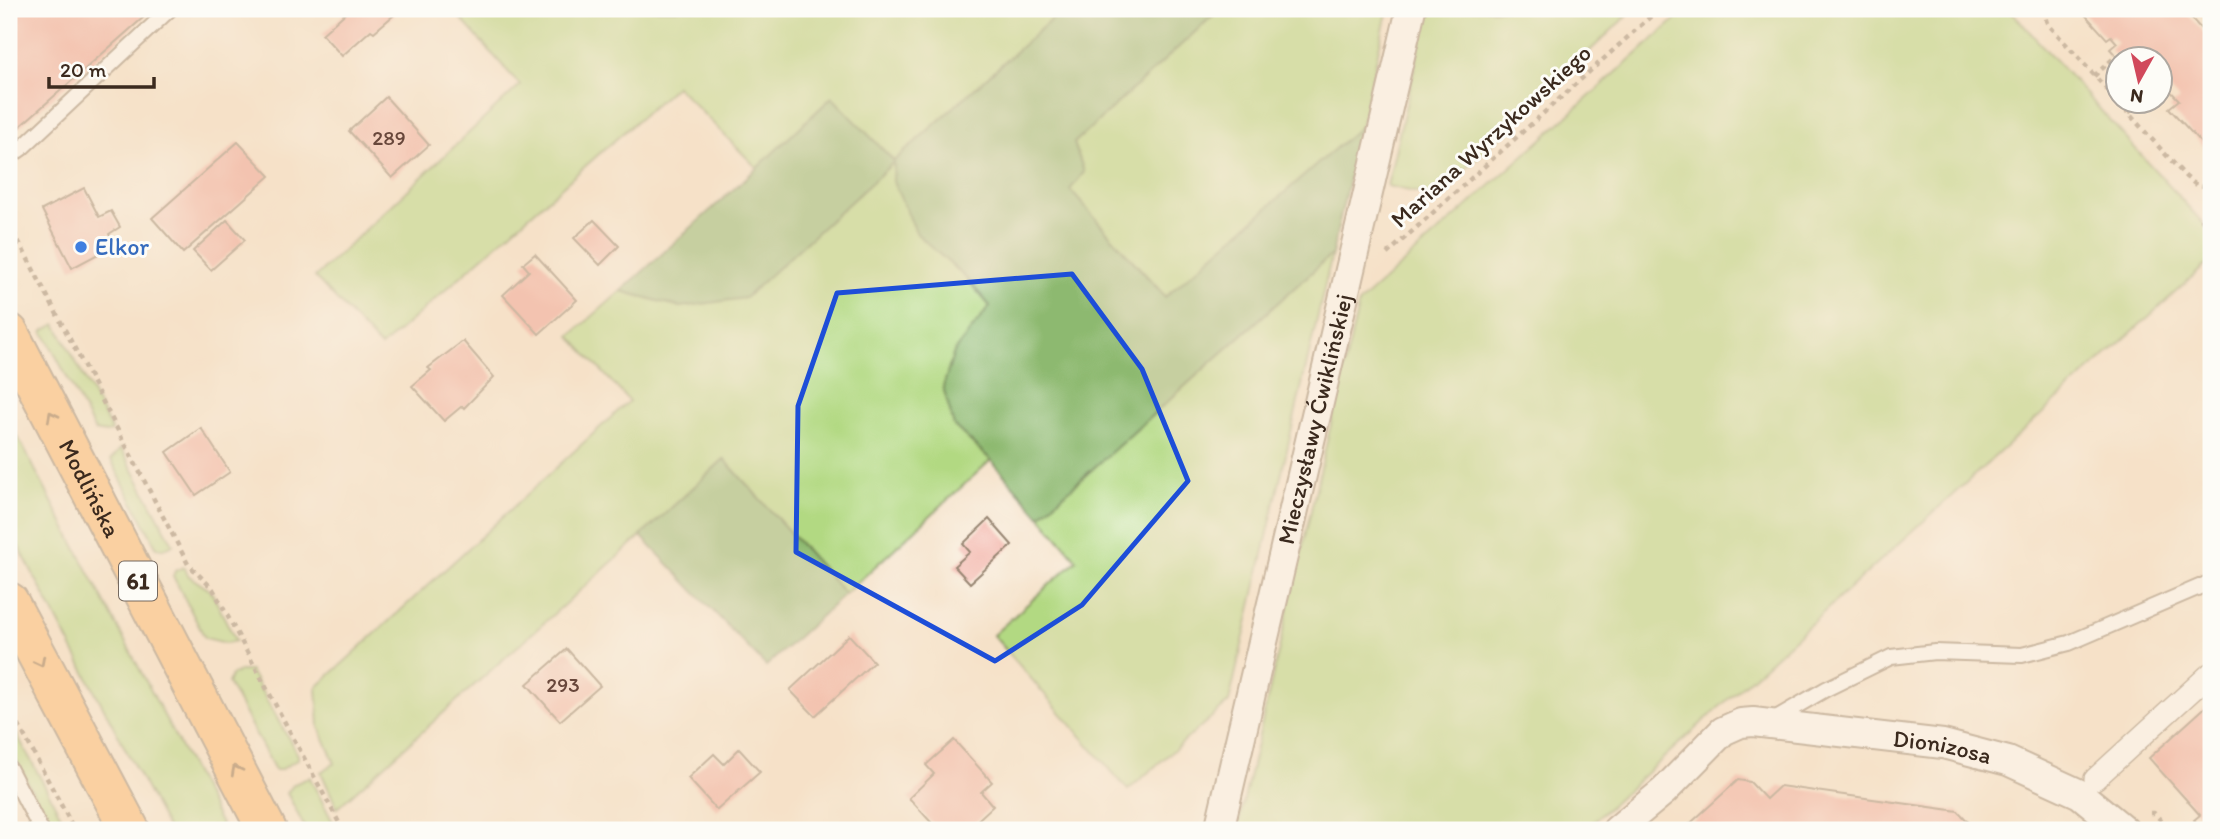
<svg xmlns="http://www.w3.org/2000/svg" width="2220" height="839" font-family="Itim,sans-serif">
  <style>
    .green { fill: #b2d982; stroke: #768250; stroke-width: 2 }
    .forest { fill: #8db970; stroke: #647247; stroke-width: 2 }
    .building { fill: #f09e92 }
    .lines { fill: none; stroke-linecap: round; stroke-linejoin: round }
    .service-casing { stroke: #988673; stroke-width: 18 }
    .pedestrian-casing { stroke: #988673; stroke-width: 24 }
    .minor-casing { stroke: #988673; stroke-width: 32 }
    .primary-casing { stroke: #988673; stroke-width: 42 }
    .path { stroke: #988673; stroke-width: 4.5; stroke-dasharray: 5 5; stroke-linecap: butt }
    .service { stroke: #fff; stroke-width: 14 }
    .pedestrian { stroke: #fff; stroke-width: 21 }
    .minor { stroke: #fff; stroke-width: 28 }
    .primary { stroke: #febb71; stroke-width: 38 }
    .oneway { stroke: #936b43 }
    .marked { fill: none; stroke: #1d4ed8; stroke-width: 5; stroke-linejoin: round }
    .shop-dot { fill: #3f7fe0; stroke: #fdfcf7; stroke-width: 2.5 }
    .labels { text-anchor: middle; stroke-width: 6; stroke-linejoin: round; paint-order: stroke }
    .number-label { font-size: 21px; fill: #68473b }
    .shield { fill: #fdfcf7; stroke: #75695f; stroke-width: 2 }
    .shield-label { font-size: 23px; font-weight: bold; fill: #3b2a1e }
    .street-label { font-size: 24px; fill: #3b2a1e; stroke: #fdfcf7 }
    .shop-label { font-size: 24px; fill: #366cbe; stroke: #fdfcf7; text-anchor: start }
  </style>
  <rect width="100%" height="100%" fill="#fdfcf7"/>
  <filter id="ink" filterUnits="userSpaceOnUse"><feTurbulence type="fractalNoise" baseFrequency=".0143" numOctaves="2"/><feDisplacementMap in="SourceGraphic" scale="14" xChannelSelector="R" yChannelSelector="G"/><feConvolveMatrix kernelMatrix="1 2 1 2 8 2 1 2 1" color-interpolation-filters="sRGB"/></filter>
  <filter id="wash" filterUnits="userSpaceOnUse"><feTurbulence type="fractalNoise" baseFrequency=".00686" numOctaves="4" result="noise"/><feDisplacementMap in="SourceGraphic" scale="28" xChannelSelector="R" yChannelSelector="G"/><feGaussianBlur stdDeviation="1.57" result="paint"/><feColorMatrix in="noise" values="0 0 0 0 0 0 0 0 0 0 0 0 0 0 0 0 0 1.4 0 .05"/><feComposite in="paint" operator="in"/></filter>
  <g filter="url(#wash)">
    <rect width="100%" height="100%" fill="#f5e1c8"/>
    <g class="green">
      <path d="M456 9H1063L894 161 968 281 990 306 954 352V426L991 460 845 594 724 459 641 536 337 808 321 772 335 763 319 727 317 687 629 401 570 336 621 291 680 307 832 97 757 168 676 86 381 347 315 277 520 85 454 11Z"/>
      <path d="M1220 9H1388L1361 126 1166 297 1069 190 1084 172 1074 143Z"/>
      <path d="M1428 9H1634L1436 197 1387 186Z"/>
      <path d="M1687 9H2009L2211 232V260L1584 830H1237L1359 303Z"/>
      <path d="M1332 254 1229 702 1128 790 993 635 1077 560 1040 516Z"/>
      <path d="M56 324 112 431 106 433 95 431 43 331Z"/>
      <path d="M9 420 224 830H168L9 528Z"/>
      <path d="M121 448 173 544H174L163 549 157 548 111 460Z"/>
      <path d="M183 567 189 576 211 591 236 641 226 643 205 638 173 576 175 571Z"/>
      <path d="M240 671H250L298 755V759L280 770H275L228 683 231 676Z"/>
      <path d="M9 720 65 823 52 830 9 746Z"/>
      <path d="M310 777V778L337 830H306L287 793 294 784Z"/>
    </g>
    <g class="forest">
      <path d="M1063 9H1220L1074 143 1084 172 1070 190 1165 297 1361 126 1332 254 1040 516 991 460 954 426 943 387 954 352 990 306 968 280 917 234 893 181 894 162 745 298 680 307 621 291 757 168 832 97 894 161Z"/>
      <path d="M724 459 845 594 766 666 641 536Z"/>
    </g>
    <g id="blocks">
      <g class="building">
        <path d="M9 9H153L9 136Z"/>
        <path d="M350 9H401L374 32 371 30 342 56 322 34Z"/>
        <path d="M2080 9H2183L2211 40V154L2169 108 2179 100 2160 80V60H2132L2130 57 2120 60 2110 49 2117 43 2111 36 2107 39Z"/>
        <path d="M386 97 429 145 392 178 349 131Z"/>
        <path d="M238 142 270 176 183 253 152 218Z"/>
        <path d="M84 188 99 217 111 211 120 227 109 234 115 245 72 268 42 210Z"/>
        <path d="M227 220 245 240 211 270 193 251Z"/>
        <path d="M594 220 619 246 600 265 574 238Z"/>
        <path d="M535 254 577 300 539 334 503 295 529 271 523 264Z"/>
        <path d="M463 341 494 377 464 408 462 406 444 421 412 386 431 370 428 368Z"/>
        <path d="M201 428 230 472 196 495 167 452Z"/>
        <path d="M989 519 1012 545 970 583 954 566 970 552 963 544Z"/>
        <path d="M849 635 874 662 815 716 790 690Z"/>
        <path d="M567 649 600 686 560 721 527 684Z"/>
        <path d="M2211 702V830H2203L2194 820 2200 815 2149 758Z"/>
        <path d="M954 740 992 782 981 792 993 806 967 830H938L909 798 934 774 926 765Z"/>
        <path d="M739 749 760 772 717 810 688 778 714 754 724 764Z"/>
        <path d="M1738 780 1750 782 1766 799 1780 786 1958 811 1976 830H1683Z"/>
      </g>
    </g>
  </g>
  <g filter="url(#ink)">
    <use href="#blocks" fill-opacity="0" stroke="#988673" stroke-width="2"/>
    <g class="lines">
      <g class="service-casing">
        <g id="service">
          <path d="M9 157 22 148 170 9"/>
          <path d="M2209 219 2211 217"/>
          <path d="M1771 721 1826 689 1891 657 1935 652 2022 655 2069 643 2211 582"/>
          <path d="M9 768 41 830"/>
        </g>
      </g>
      <g class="pedestrian-casing">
        <path id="pedestrian" d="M2095 779 2211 673"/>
      </g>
      <g class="minor-casing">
        <g id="minor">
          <path id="s1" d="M1219 830C1281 556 1349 283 1411 9"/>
          <path id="s2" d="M1617 830 1664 791 1723 731 1741 723 1753 722 1943 744 2008 761 2080 794 2124 830"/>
        </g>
      </g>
      <g class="primary-casing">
        <g id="primary">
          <path id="s3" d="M9 333 267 830"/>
          <path d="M9 602 130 830"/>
        </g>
      </g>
      <g class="path">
        <path d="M2043 9 2047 23 2186 177 2195 184 2211 188"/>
        <path d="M2094 76 2116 56"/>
        <path d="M2160 84 2163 82"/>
        <path d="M2128 113 2141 102"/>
        <path d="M9 223 188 564 213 589 343 830"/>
        <path d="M1387 254 1659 9"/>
        <path d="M9 707 74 829 71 830"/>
        <path d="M2150 813H2154L2170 830"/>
      </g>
      <use href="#service" class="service"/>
      <use href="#pedestrian" class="pedestrian"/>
      <use href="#minor" class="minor"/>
      <use href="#primary" class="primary"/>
    </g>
    <defs><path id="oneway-chevron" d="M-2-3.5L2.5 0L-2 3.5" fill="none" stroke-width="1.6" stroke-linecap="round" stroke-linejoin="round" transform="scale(1.75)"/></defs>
    <g class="oneway">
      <use href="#oneway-chevron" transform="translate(52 416) rotate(-118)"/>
      <use href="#oneway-chevron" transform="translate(40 662) rotate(63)"/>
      <use href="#oneway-chevron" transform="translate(236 770) rotate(-118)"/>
    </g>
  </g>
  <path d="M0 0H2220V839H0ZM1072 274 1142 369 1188 481 1082 605 995 661 796 552 798 406 837 293Z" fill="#f5e1c8" fill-opacity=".55" fill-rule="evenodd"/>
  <path class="marked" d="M1072 274 1142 369 1188 481 1082 605 995 661 796 552 798 406 837 293Z"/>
  <circle class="shop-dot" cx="81" cy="247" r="7"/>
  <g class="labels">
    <g class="number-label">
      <text x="389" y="145">289</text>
      <text x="563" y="692">293</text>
    </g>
    <rect class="shield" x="119" y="561.5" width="38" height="39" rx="5"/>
    <g class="shield-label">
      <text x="138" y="589">61</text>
    </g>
    <g class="street-label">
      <text transform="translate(1491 136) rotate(-42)" y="8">Mariana Wyrzykowskiego</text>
      <text dy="8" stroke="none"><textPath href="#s1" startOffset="422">Mieczysławy Ćwiklińskiej</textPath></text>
      <text dy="8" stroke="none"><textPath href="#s3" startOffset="175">Modlińska</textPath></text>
      <text dy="8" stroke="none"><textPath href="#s2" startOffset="368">Dionizosa</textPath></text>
    </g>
    <g class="shop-label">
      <text x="95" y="255">Elkor</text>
    </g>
  </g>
  <rect width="2220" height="839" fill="none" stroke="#fdfcf7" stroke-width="35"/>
  <g transform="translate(2139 80) rotate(188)"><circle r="33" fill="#fdfcf7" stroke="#afa8a0" stroke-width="2"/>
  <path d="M0-5L12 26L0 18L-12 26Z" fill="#d1495b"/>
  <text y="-10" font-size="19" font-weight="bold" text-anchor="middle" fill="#3b2a1e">N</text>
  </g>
  <path d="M49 77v10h105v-10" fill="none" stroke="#3b2a1e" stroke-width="3.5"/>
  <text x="60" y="77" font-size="21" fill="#3b2a1e" stroke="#fdfcf7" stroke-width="5" paint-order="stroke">20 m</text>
</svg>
